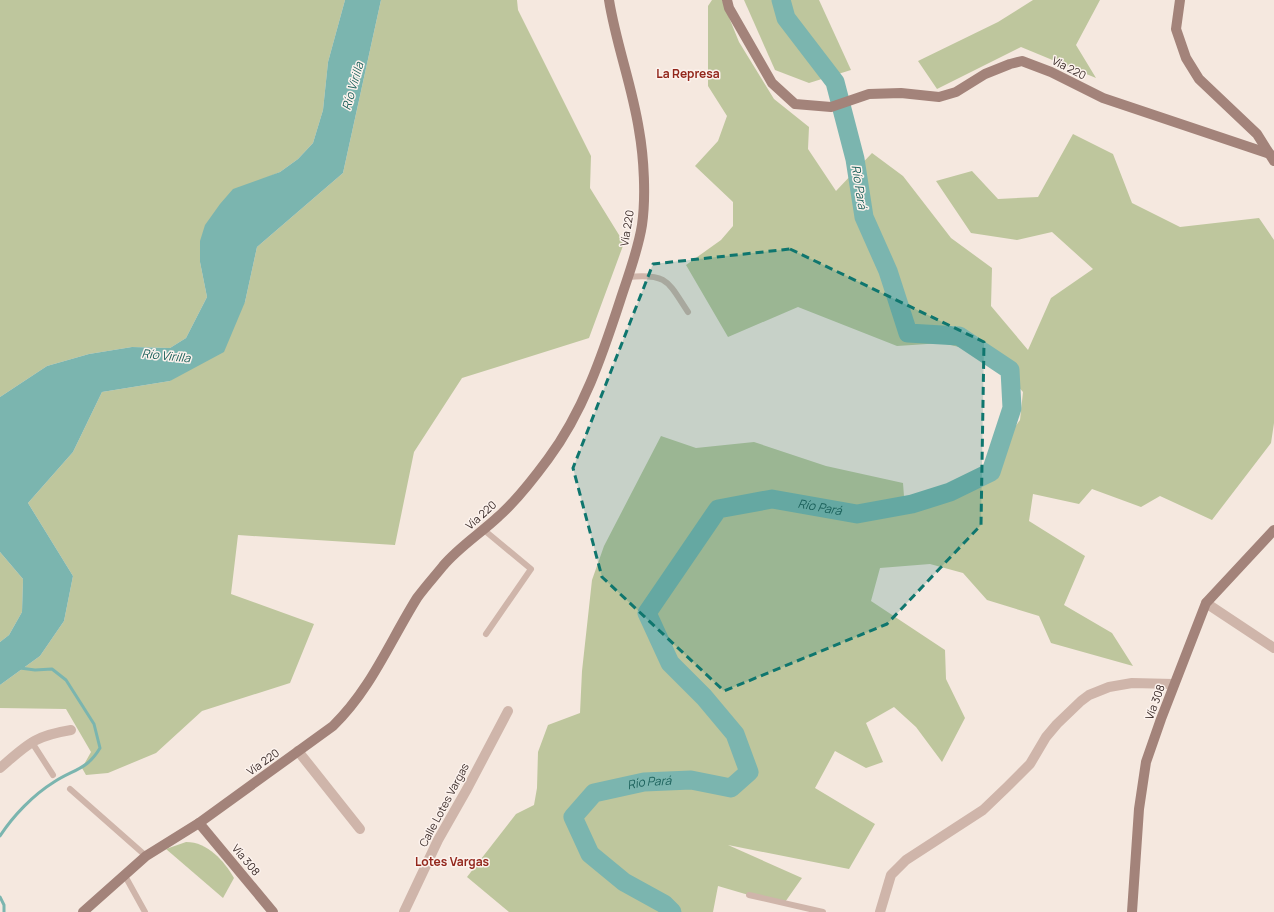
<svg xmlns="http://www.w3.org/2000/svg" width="1274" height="912" font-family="Manrope,sans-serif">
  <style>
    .green { fill: #bec69d }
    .water { fill: #7bb5af }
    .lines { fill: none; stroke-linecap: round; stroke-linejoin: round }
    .stream { stroke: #7bb5af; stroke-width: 3 }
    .river { stroke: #7bb5af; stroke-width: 19 }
    .lane { stroke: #cfb5aa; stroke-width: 6 }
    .street { stroke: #cfb5aa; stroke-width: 10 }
    .secondary { stroke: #a3837a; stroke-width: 10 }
    .marked { fill: #0f766e; fill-opacity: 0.2; stroke: #0f766e; stroke-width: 3; stroke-dasharray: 8 5; stroke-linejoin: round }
    .labels { text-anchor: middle; stroke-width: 3; stroke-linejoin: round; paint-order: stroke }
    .street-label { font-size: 11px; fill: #3c2d2a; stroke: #fcf2ed }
    .neighbourhood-label { font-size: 12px; font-weight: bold; fill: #92261b; stroke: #fcf2ed }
    .water-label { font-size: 12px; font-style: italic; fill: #1b615b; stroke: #fcf2ed }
  </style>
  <rect width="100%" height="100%" fill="#f5e8df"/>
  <g class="green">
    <path d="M0 0H345L328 62 323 110 313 143 298 159 280 172 259 181 200 262 207 297 186 338 170 348 132 347 89 354 47 366 0 397Z"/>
    <path d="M381 0H517L518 10 591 156 590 188 624 243 589 338 462 378 414 452 395 545 238 535 231 594 314 624 290 683 202 711 156 753 108 773 86 775 82 768 91 752 66 709 0 708V685L40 656 64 621 73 576 28 503 73 452 102 392 170 381 245 302 257 247 343 173Z"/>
    <path d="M712 0H722L739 42 774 99 809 127 808 149 836 191 872 153 903 176 951 238 992 268 991 306 1028 350 1051 298 1093 269 1052 232 1017 240 971 233 936 181 972 171 998 199 1038 197 1073 134 1113 154 1132 203 1180 227 1259 218 1274 240V423L1271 443 1212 520 1160 496 1141 507 1092 489 1079 504 1033 494 1029 521 1085 556 1064 605 1112 633 1133 666 1051 643 1039 616 987 600 963 573 930 564 880 568 871 601 945 650 946 679 965 718 942 762 916 727 894 707 866 723 883 762 866 768 835 751 815 788 875 824 849 869 728 845 802 878 783 905 718 886 713 912H509L467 877 516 814 534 805 537 788 538 752 548 725 580 713 582 671 592 580 604 546 661 436 696 448 754 442 826 466 903 483 905 510 983 471 1020 420 1023 392 1004 371 959 347 942 343 897 346 798 307 728 337 686 265 721 240 733 226V202L695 166 718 141 727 116 708 86V6Z"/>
    <path d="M744 0H819L851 70 809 83 775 70Z"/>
    <path d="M1033 0H1100L1076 45 1096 78 1021 47 937 89 918 61 998 22Z"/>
    <path d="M0 552 23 579 22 612 9 635 0 642Z"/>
    <path d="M186 842C208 842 224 861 234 878L223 898 166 849Z"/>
  </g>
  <path class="water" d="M345 0H381L343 173 257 247 245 302 224 352 170 381 102 392 73 452 28 503 73 576 64 621 40 656 0 685V642L9 635 22 612 23 579 0 552V397L47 366 89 354 132 347 170 348 186 338 207 297 200 262V241L205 225 220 204 233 189 280 172 298 159 313 143 323 110 328 62Z"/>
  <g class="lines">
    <g class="stream">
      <path d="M0 836C13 816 33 795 54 782 74 769 87 770 100 748L94 724 66 680 52 669 35 670 20 668"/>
      <path d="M0 897 4 905V912"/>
    </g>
    <path class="river" id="s1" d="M672 912 664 904 624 882 590 854 573 817 594 793 644 782 691 780 731 788 749 772 735 734 704 697 670 663 647 613 718 509 772 499 857 514 912 504 950 492 991 472 1012 408 1010 370 959 336 908 333 888 271 864 217 855 159 835 82 786 18 781 0"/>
    <g class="lane">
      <path d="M628 277C668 273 668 282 688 312"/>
      <path d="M484 530 531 569 486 634"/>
      <path d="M31 741 53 775"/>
      <path d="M70 789 146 856"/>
      <path d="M124 874 145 912"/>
      <path d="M749 895 823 912"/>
    </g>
    <g class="street">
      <path d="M1206 603 1274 648"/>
      <path d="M298 751 360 829"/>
      <path d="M0 768C28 744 34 736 71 730"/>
      <path d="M404 912 438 840 467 789 508 711"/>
      <path d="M880 912 891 875 906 860 983 810 1007 787 1030 764 1046 737 1057 724 1081 701 1089 695 1109 687 1132 683 1174 684"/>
    </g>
    <g class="secondary">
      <path d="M727 0 729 8 772 83 795 104 831 107 869 94 901 93 939 97 956 92 985 74 1010 64 1022 61 1051 72 1103 98 1270 154"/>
      <path d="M1180 0 1176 29 1186 58 1199 79 1257 134 1274 161"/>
      <path d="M199 823 273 912"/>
      <path d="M83 912 146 856 199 823 333 726C371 689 389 643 417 598 425 587 435 576 443 566 459 547 481 533 499 516 516 501 534 478 548 459 583 412 602 356 620 301 628 276 638 251 642 225 646 197 644 158 639 130 632 85 616 44 609 0"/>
      <path d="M1132 912 1139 809 1146 762 1161 719 1206 603 1274 530"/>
    </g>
  </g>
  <path class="marked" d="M790 249 984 342 981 525 887 624 724 691 602 577 573 468 653 264Z"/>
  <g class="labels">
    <g class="street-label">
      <text transform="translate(1069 68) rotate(27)" y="4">Vía 220</text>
      <text transform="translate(627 228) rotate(-81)" y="4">Vía 220</text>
      <text transform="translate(481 515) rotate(-42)" y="4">Vía 220</text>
      <text transform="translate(1155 702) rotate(-70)" y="4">Vía 308</text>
      <text transform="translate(263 762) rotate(-36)" y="4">Vía 220</text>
      <text transform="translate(444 805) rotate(-62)" y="4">Calle Lotes Vargas</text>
      <text transform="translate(246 860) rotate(50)" y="4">Vía 308</text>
    </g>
    <g class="neighbourhood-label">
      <text x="688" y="78">La Represa</text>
      <text x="452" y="866">Lotes Vargas</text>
    </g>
    <g class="water-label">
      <text transform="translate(353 86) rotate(-74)" y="4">Río Virilla</text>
      <text transform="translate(859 187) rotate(81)" y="4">Río Pará</text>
      <text transform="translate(166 356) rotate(6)" y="4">Río Virilla</text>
      <text dy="4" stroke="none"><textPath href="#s1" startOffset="758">Río Pará</textPath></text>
      <text dy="4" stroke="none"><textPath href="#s1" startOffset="230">Río Pará</textPath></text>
    </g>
  </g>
</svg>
